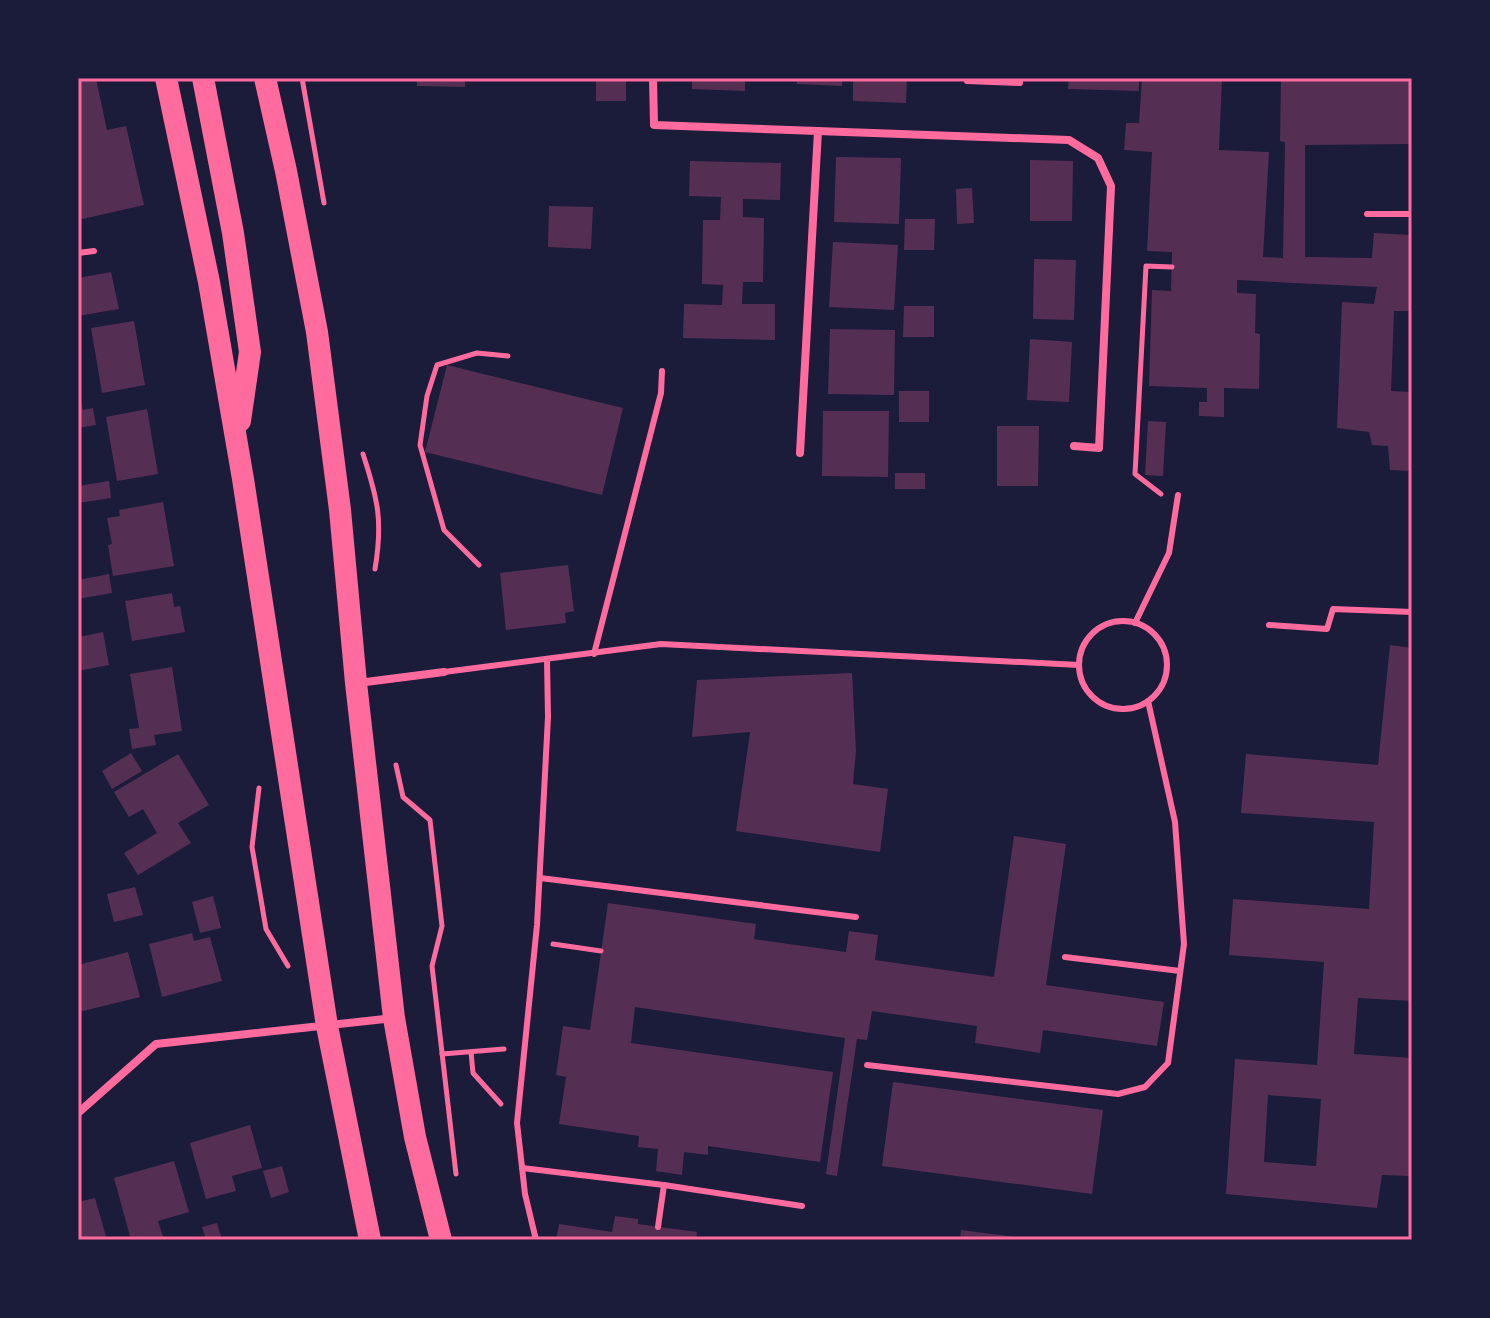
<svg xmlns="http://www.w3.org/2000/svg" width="1490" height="1318" font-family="Bitter,serif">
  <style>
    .building { fill: #542f53; fill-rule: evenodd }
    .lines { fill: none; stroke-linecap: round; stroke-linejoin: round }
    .path { stroke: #ff6b9d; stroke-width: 5 }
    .service { stroke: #ff6b9d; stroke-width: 6 }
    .minor { stroke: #ff6b9d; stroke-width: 8 }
    .trunk { stroke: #ff6b9d; stroke-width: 22 }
    .neatline { fill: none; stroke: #ff6b9d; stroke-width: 3 }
  </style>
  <rect width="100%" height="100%" fill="#1b1b3a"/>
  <g class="building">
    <path d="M78 78 96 79 107 130 126 126 144 205 78 220Z"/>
    <path d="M417 78H465V87L417 86Z"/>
    <rect x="596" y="78" width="30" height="23"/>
    <path d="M692 78H745V91L692 89Z"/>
    <path d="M797 78H842V86L797 84Z"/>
    <path d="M853 78H907L906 103 853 101Z"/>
    <path d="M1069 78H1139V91L1068 89Z"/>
    <path d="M1142 78H1222L1219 150 1269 152 1263 257 1283 258 1285 142 1280 141 1281 78H1412V144L1305 145V257L1372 258 1374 233 1412 235V311H1394L1391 391 1412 392V471L1390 470 1388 446 1372 445 1369 432 1337 428 1342 302 1374 304 1377 287 1237 280V293L1256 294 1255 333 1260 334 1259 389 1224 388V417L1199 416V402H1207V388L1149 386 1152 290 1171 291 1172 252 1147 251 1152 152 1124 150 1126 123H1139Z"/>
    <path d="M836 157 901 158 899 224 834 222Z"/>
    <path d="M1030 160 1073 161 1072 221H1030Z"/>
    <path d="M690 161 781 163 780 200 743 199V217L764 218 763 282H743L742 304H775V340L683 338 684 304 722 305 723 285 702 284 703 220H720L721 197 689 196Z"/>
    <path d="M972 188 974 223 957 224 956 189Z"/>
    <path d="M549 206 593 207 591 249 548 247Z"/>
    <path d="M905 219H935L934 250H904Z"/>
    <path d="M833 242 898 245 894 310 829 307Z"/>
    <path d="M1034 259 1076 260 1074 320 1033 319Z"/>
    <path d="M111 272 119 309 78 316V278Z"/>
    <path d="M904 306H934V337H903Z"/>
    <path d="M134 321 145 385 102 393 91 328Z"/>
    <path d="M830 329 895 330 894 395 828 394Z"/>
    <path d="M1030 339 1072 342 1069 402 1027 400Z"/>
    <path d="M447 365 623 408 602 495 425 452Z"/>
    <path d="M78 388 83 410 93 408 96 425 78 428Z"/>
    <rect x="899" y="391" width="30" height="31"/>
    <path d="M147 409 158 474 117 481 106 417Z"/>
    <path d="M823 411H889L888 477 822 476Z"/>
    <path d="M1148 421 1166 422 1163 476 1145 475Z"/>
    <path d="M997 426H1039L1038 486H997Z"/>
    <rect x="895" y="473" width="30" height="16"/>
    <path d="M109 481 111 498 78 503V486Z"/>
    <path d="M163 502 174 566 113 576 108 545 112 544 107 518 120 516 119 510Z"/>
    <path d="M568 565 574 611 565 613 566 623 506 630 500 573Z"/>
    <path d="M109 574 112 593 78 599V580Z"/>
    <path d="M172 593 174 607 180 606 185 632 132 641 125 601Z"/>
    <path d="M103 632 109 665 78 671V637Z"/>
    <path d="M1390 645 1412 648V1001L1358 998 1354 1054 1412 1058V1162L1409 1176 1382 1175 1377 1208 1226 1194 1235 1059 1317 1065 1324 962 1229 955 1233 899 1369 909 1374 822 1241 813 1246 754 1378 765ZM1268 1095 1321 1099 1316 1166 1264 1162Z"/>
    <path d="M172 667 182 731 154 735 156 745 132 749 129 729 139 728 130 674Z"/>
    <path d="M852 673 856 751 853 784 888 789 880 852 736 831 750 732 692 737 697 680Z"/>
    <path d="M131 753 142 771 112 789 102 771Z"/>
    <path d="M178 754 209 805 178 823 191 843 138 875 124 853 157 833 143 809 129 817 114 792Z"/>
    <path d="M1014 836 1066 844 1046 985 1164 1002 1157 1046 1043 1030 1040 1053 975 1043 977 1026 872 1011 867 1040 857 1039 837 1176 826 1174 845 1038 635 1007 631 1043 833 1072 820 1162 708 1146V1155L684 1152 682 1175 656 1171 658 1149 638 1147 639 1136 559 1124 566 1077 556 1075 563 1026 590 1030 608 903 756 924 754 939 846 952 849 931 878 935 875 960 994 977Z"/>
    <path d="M135 887 143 915 114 922 107 894Z"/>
    <path d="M213 896 221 928 200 933 192 902Z"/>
    <path d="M192 933 194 941 210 937 222 981 162 997 149 944Z"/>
    <path d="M128 952 140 997 79 1012 78 965Z"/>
    <path d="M893 1082 1103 1110 1092 1194 882 1166Z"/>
    <path d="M250 1125 262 1168 232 1176 236 1191 206 1199 190 1143Z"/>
    <path d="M174 1161 189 1212 158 1221 164 1240H131L114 1178Z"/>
    <path d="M282 1166 289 1192 271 1198 263 1171Z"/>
    <path d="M95 1198 107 1240H78V1202Z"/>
    <path d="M615 1216 638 1219V1224L697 1232 696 1240H556L559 1224 612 1232Z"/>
    <path d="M217 1223 222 1240H206L202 1227Z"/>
    <path d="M961 1230 1025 1238V1240H960Z"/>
  </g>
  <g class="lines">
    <g class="path">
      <path d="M302 78 324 203"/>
      <path d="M363 454C378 500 383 521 375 569"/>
      <path d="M1161 494 1135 474 1146 266 1172 267"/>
      <path d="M479 565 444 530 420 445 427 396 437 365 477 353 508 356"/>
      <path d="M396 765 403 797 430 820 442 926 432 966 456 1174"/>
      <path d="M259 788 252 847 266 929 288 966"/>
      <path d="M553 944 601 951"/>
      <path d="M471 1052 473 1073 501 1104"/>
      <path d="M442 1054 504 1049"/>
    </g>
    <g class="service">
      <path d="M967 78V81L1020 83"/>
      <path d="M1367 214H1412"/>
      <path d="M78 253 94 251"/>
      <circle cx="1123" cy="665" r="44"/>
      <path d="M1135 623 1169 553 1178 495"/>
      <path d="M1269 625 1327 629 1333 609 1412 612"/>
      <path d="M594 654 661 393 662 371"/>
      <path d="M444 672 661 644 1079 665"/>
      <path d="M540 878 856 917"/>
      <path d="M1065 957 1180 971"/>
      <path d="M867 1065 1118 1094 1145 1087 1168 1063 1184 944 1175 822 1148 701"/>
      <path d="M522 1168 664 1185 802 1206"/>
      <path d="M658 1227 664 1185"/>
      <path d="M536 1240 525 1194 517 1123 537 925 548 717 547 660"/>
    </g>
    <g class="minor">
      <path d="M653 78 654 125 1069 140 1098 158 1111 186 1099 448 1074 446"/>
      <path d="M800 453 818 131"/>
      <path d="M358 683 444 672"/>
      <path d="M78 1113 156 1044 394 1018"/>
    </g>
    <g class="trunk">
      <path d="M166 78 209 282 243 479 327 1026 370 1240"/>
      <path d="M203 78 233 233 250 352 240 421"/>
      <path d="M265 78 286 171 317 332 340 510 356 683 394 1018 415 1137 441 1240"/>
    </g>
  </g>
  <rect width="1490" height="1318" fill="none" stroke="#1b1b3a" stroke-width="160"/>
  <rect x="80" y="80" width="1330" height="1158" class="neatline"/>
</svg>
